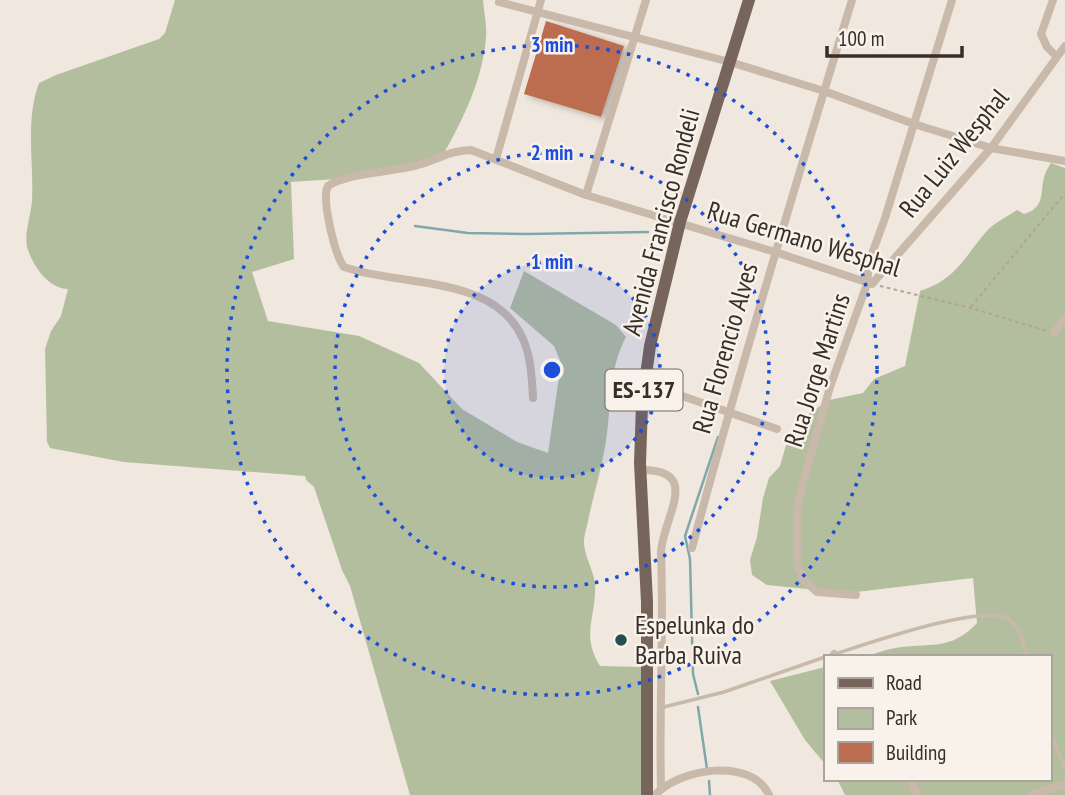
<svg xmlns="http://www.w3.org/2000/svg" width="1065" height="795" font-family="'PT Sans Narrow',sans-serif">
  <style>
    .green { fill: #b3be9f }
    .lines { fill: none; stroke-linecap: round; stroke-linejoin: round }
    .stream { stroke: #7fa8ab; stroke-width: 2.5 }
    .building { fill: #bd6d4f; filter: url(#shadow) }
    .path { stroke: #b3a395; stroke-width: 2; stroke-dasharray: 3.5 3.5; stroke-linecap: butt }
    .service { stroke: #c8b9aa; stroke-width: 3.5 }
    .minor { stroke: #c8b9aa; stroke-width: 8 }
    .primary { stroke: #77655b; stroke-width: 12 }
    .ring { fill: none; stroke: #1d4ed8; stroke-width: 3.5; stroke-dasharray: 3.5 7 }
    .poi-dot { fill: #224f54; stroke: #f8f2ea; stroke-width: 2.5 }
    .labels { text-anchor: middle; stroke-width: 5; stroke-linejoin: round; paint-order: stroke }
    .shield { fill: #f8f2ea; stroke: #706963; stroke-width: 2 }
    .shield-label { font-size: 24px; font-weight: bold; fill: #362e29 }
    .street-label { font-size: 26px; fill: #362e29; stroke: #f8f2ea }
    .poi-label { font-size: 26px; fill: #362e29; stroke: #f8f2ea; text-anchor: start }
    .centre { fill: #1d4ed8; stroke: #f8f2ea; stroke-width: 3.5 }
    .ring-label { font-size: 21px; text-anchor: middle; font-weight: bold; fill: #1d4ed8; stroke: #f8f2ea; stroke-width: 5; stroke-linejoin: round; paint-order: stroke }
  </style>
  <defs>
    <filter id="shadow"><feDropShadow dx="4.5" dy="2.5" stdDeviation="3.5" flood-color="#0004"/></filter>
  </defs>
  <rect width="100%" height="100%" fill="#f0e8de"/>
  <g class="green">
    <path d="M175 0H483C484 12 487 26 486 38 482 82 462 122 440 160L352 178 291 182 294 259 252 272 268 321 359 336 419 363 462 409 517 442 548 453 561 363 554 346 510 308 524 271 616 325 626 337C607 372 612 410 605 447 601 472 593 496 588 521 587 527 584 535 584 542 584 555 593 570 595 583 597 618 580 633 600 666L642 667 643 795H410L350 586 342 570 314 487 306 480 305 476 124 462 50 448 47 442 45 349 51 331 61 316 68 289C48 288 34 267 28 250 23 235 31 216 32 201 34 162 25 121 39 83L56 75 159 39 165 33Z"/>
    <path d="M1051 163 1065 168V795H845L837 779H1049V657H863C874 654 884 650 895 648 929 642 950 652 977 623L973 578 848 593 767 585 752 575 750 560 757 537 763 498 769 478 780 466 788 438 804 417 829 400 863 393 874 379 905 366 920 291C955 280 964 258 985 233 993 223 1007 217 1017 210L1024 214C1047 207 1039 191 1045 174 1046 170 1049 167 1051 163Z"/>
    <path d="M825 667V764L805 740 770 681Z"/>
  </g>
  <g class="lines">
    <g class="stream">
      <path d="M415 226 468 233 526 234 648 232"/>
      <path d="M698 694 693 674 690 559 685 536 718 437"/>
      <path d="M698 707 707 769"/>
      <path d="M709 781 710 795"/>
    </g>
  </g>
  <path class="building" d="M546 21 624 46 601 117 524 94Z"/>
  <g class="lines">
    <g class="path">
      <path d="M880 286 971 308 1047 331"/>
      <path d="M971 307 1065 193"/>
    </g>
    <g class="service">
      <path d="M826 657C858 647 983 602 1009 619 1020 626 1023 644 1027 657"/>
      <path d="M660 708 724 692 825 657"/>
      <path d="M1049 730 1065 768"/>
    </g>
    <g class="minor">
      <path d="M1053 0 1041 34 1047 47 1056 56"/>
      <path d="M499 2 730 62 824 91 914 124 991 148 1065 161"/>
      <path d="M496 159 541 0"/>
      <path d="M586 195 646 0"/>
      <path d="M1054 333 1065 318"/>
      <path d="M645 383 777 429"/>
      <path d="M533 398C532 379 531 357 523 339 495 274 400 287 344 267 335 255 321 199 328 186 345 173 395 172 418 165 436 160 452 150 471 150L586 195 775 252 872 284 991 148 1065 46"/>
      <path d="M641 470C702 469 664 516 661 551 664 630 659 709 661 789"/>
      <path d="M692 548C741 364 796 182 852 0"/>
      <path d="M856 595 817 592 804 580 797 565V508L804 479 830 387 867 284 869 262 885 218 952 0"/>
      <path d="M834 654 836 657"/>
      <path d="M910 779 917 795"/>
      <path d="M655 795C679 769 751 756 769 795"/>
      <path d="M1031 795 1065 784"/>
    </g>
    <path class="primary" d="M647 795V602L640 463 642 404 650 346 680 222 749 0"/>
  </g>
  <circle cx="552" cy="370" r="108" fill="#1d4ed8" fill-opacity=".12"/>
  <g class="ring">
    <circle cx="552" cy="370" r="108"/>
    <circle cx="552" cy="370" r="217"/>
    <circle cx="552" cy="370" r="325"/>
  </g>
  <circle class="poi-dot" cx="621" cy="640" r="7"/>
  <g class="labels">
    <rect class="shield" x="605.5" y="369.5" width="77" height="41" rx="5"/>
    <g class="shield-label">
      <text x="644" y="398">ES-137</text>
    </g>
    <g class="street-label">
      <text transform="translate(954 153) rotate(-51)" y="9">Rua Luiz Wesphal</text>
      <text transform="translate(661 222) rotate(-75)" y="9">Avenida Francisco Rondeli</text>
      <text transform="translate(804 239) rotate(17)" y="9">Rua Germano Wesphal</text>
      <text transform="translate(725 348) rotate(-74)" y="9">Rua Florencio Alves</text>
      <text transform="translate(817 370) rotate(-72)" y="9">Rua Jorge Martins</text>
    </g>
    <g class="poi-label">
      <text x="635" y="634">Espelunka do<tspan x="635" dy="30">Barba Ruiva</tspan></text>
    </g>
  </g>
  <circle cx="552" cy="370" r="10" class="centre"/>
  <g class="ring-label">
    <text x="552" y="52">3 min</text>
    <text x="552" y="160">2 min</text>
    <text x="552" y="269">1 min</text>
  </g>
  <rect x="824" y="655" width="228" height="126" fill="#f8f2ea" stroke="#aaa49d" stroke-width="2"/>
  <rect x="838" y="678" width="35" height="10" fill="#77655b" stroke="#aaa49d" stroke-width="2"/>
  <text x="886" y="690" font-size="21" fill="#362e29">Road</text>
  <rect x="838" y="708" width="35" height="21" fill="#b3be9f" stroke="#aaa49d" stroke-width="2"/>
  <text x="886" y="725" font-size="21" fill="#362e29">Park</text>
  <rect x="838" y="742" width="35" height="21" fill="#bd6d4f" stroke="#aaa49d" stroke-width="2"/>
  <text x="886" y="760" font-size="21" fill="#362e29">Building</text>
  <path d="M827 46v10h135v-10" fill="none" stroke="#362e29" stroke-width="3.5"/>
  <text x="838" y="46" font-size="21" fill="#362e29" stroke="#f8f2ea" stroke-width="5" paint-order="stroke">100 m</text>
</svg>
